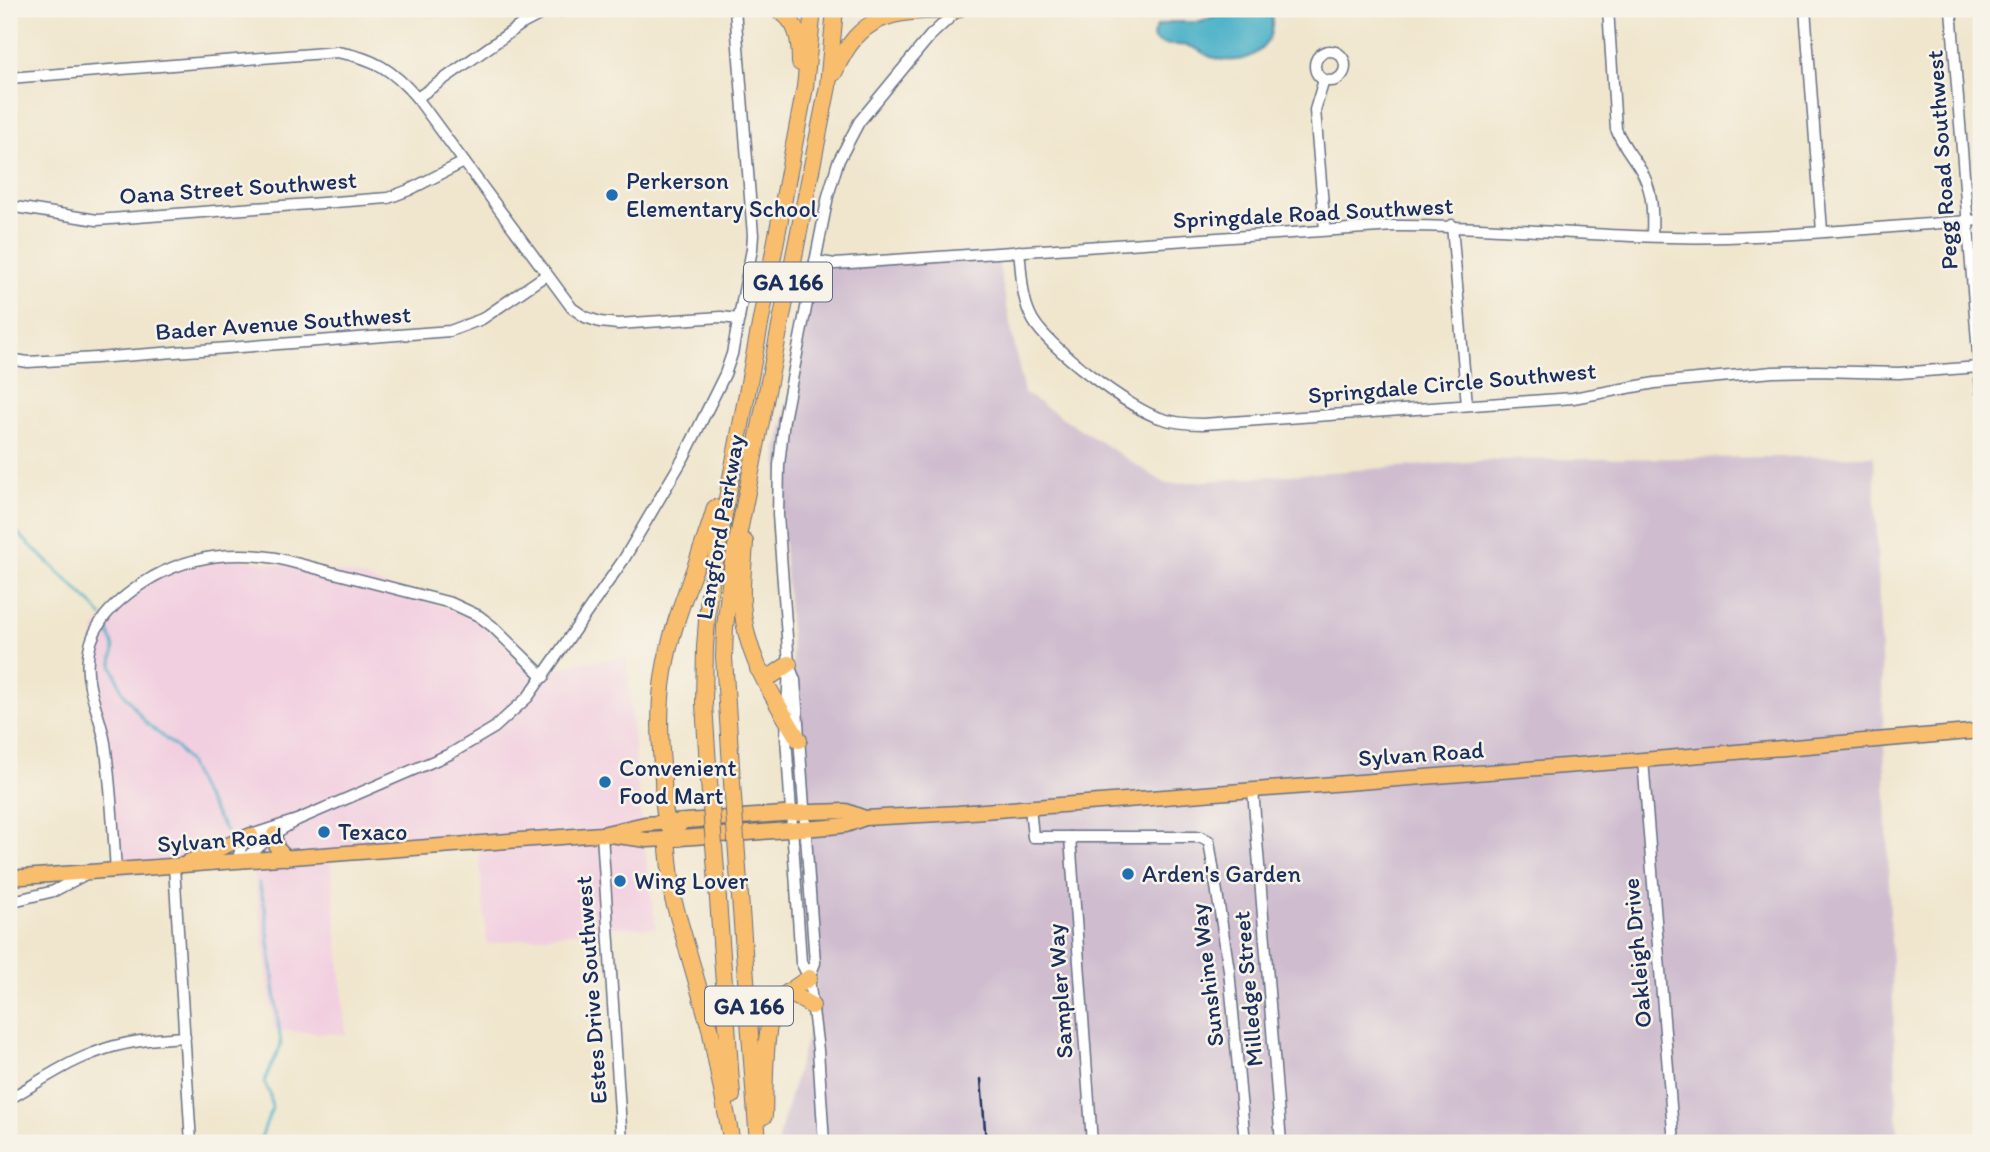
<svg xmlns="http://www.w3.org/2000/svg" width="1990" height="1152" font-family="Itim,sans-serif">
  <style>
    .built { fill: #f2cfe0 }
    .industrial { fill: #cfbdcf }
    .water { fill: #48b0c7; stroke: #327092; stroke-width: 2 }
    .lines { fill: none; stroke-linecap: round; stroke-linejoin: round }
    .stream { stroke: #48b0c7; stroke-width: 2.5 }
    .minor-casing { stroke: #666f85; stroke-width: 13 }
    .major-casing { stroke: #666f85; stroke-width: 17 }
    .highway-casing { stroke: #666f85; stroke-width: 18 }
    .minor { stroke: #fff; stroke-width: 10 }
    .major { stroke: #f9be6d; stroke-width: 14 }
    .highway { stroke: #f9be6d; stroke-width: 16 }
    .rail { stroke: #1b2f5e; stroke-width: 2.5 }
    .highway-bridge-casing { stroke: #666f85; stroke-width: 18; stroke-linecap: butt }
    .highway-bridge { stroke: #f9be6d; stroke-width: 16 }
    .poi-dot { fill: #1f6fb2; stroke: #f7f3e8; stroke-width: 2.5 }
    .labels { text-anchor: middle; stroke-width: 5; stroke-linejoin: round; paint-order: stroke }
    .shield { fill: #f7f3e8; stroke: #5d6a87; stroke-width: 2 }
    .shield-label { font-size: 23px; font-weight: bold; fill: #1b2f5e }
    .street-label { font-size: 24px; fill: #1b2f5e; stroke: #f7f3e8 }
    .poi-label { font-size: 24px; fill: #1b2f5e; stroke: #f7f3e8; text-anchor: start }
  </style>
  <rect width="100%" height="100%" fill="#f7f3e8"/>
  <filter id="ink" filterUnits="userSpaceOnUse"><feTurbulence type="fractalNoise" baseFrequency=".0143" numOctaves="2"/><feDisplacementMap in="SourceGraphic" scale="14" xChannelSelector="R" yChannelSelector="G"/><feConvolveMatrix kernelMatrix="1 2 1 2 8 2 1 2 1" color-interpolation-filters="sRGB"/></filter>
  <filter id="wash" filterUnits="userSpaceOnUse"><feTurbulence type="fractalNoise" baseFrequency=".00686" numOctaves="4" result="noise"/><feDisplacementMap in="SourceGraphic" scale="28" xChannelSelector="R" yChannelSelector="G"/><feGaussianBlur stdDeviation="1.57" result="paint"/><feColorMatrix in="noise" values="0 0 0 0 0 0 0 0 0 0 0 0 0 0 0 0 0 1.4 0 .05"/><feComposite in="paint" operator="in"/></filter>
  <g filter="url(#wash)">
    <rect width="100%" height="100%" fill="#f0e6cd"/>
    <g class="built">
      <path d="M479 9H581L523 25Z"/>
      <path d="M237 559 357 575 479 620 535 676 581 662 626 658 642 827 656 928 614 927 487 944 478 842 330 855 346 1034 274 1030 253 862 116 875 94 629 161 572Z"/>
    </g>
    <path class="industrial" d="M997 257 1024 393 1166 484 1494 460 1874 456 1898 1143H777L817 1001 777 449 820 267Z"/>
    <path class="water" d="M1230 9H1265L1272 18C1275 52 1241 68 1211 57 1204 55 1199 49 1192 47 1179 43 1165 48 1154 40L1153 35 1157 26 1170 22H1201Z"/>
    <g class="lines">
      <g class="stream">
        <path d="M9 525 92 604 102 617"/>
        <path d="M106 623 114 647 112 665 122 691 146 723 178 749 188 762 200 789 226 831"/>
        <path d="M259 883 265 907 281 1045 264 1082 270 1094 272 1108 259 1143"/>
      </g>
    </g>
  </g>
  <g filter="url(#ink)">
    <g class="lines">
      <g class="minor-casing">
        <g id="minor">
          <path d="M1608 9 1616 129C1622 144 1630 153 1639 167 1653 188 1653 212 1652 236"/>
          <path d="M1805 9 1822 231"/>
          <path d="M1951 9 1981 392"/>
          <circle cx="1330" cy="66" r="15"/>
          <path d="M9 78 337 52C374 58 393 70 417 98L572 308 585 317 600 322 618 324 721 317 739 319"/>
          <path d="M1324 80 1315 110 1325 230"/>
          <path d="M417 98 522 24 543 13 578 9"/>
          <path d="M9 206 97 220 388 198 409 190 464 162"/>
          <path d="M1452 225 1467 405"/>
          <path d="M1019 251C1022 274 1021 300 1033 320 1048 347 1130 409 1160 418 1174 423 1188 424 1203 424L1573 398 1655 383 1773 372 1817 371 1899 373 1979 367"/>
          <path d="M815 261 835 264 1394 226C1505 225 1616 240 1727 237 1812 235 1897 226 1981 220"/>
          <path d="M9 359 28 362 96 358 450 331 482 319 546 275"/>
          <path d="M791 670 795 680 815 963 809 978"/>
          <path d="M1643 760 1674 1143"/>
          <path d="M1253 790 1281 1143"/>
          <path d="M1030 807 1033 837H1201L1209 841 1229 970 1245 1143"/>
          <path d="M297 820 274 834 242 861 239 855 241 847 251 835 297 820 450 754 494 728 528 697 624 559 684 457 725 374 732 354 752 249 753 235 735 9"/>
          <path d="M602 834 622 1143"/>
          <path d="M1070 837 1092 1143"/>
          <path d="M174 866 191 1143"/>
          <path d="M116 870C113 828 111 785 105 743 102 724 94 706 90 687 78 633 111 602 153 577 192 555 233 551 276 558L451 603 479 616 492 626 544 677"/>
          <path d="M9 902 54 891 88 873"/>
          <path d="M9 1099C37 1083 64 1064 94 1053 123 1041 154 1039 185 1037"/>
          <path d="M824 1143 818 1050 809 978 801 962 786 737 789 664 778 515 779 465 784 420 828 196 838 162 859 122 930 36 959 9"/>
        </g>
      </g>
      <g class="major-casing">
        <g id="major">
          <path d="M274 834 277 848 286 858"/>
          <path d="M602 834 647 840 667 839 829 827 846 825 865 818 958 813 1643 760 1981 731"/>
          <path d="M188 862 251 835"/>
          <path d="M9 878 602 834 645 824 810 812 846 811 865 818"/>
        </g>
      </g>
      <g class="highway-casing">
        <g id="highway">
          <path d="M776 9C798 20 800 40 800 63"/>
          <path d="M834 73C862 9 895 12 957 10"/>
          <path d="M745 542C744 562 741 582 742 602 744 654 773 697 799 740"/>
          <path d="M758 669 766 676 773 675 789 664"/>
          <path d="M709 781 704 704 705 647 709 594 805 87 813 9"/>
          <path d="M732 782 724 657 725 627 732 567 828 86 835 9"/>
          <path d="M681 822 667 839 673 899 710 1028 732 1143"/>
          <path d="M679 838C661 823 664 801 663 779 660 743 658 708 664 672 673 615 700 562 715 508"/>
          <path d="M738 869 758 1143"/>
          <path d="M716 871 732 1096"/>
          <path d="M785 995 795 996 812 1006"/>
          <path d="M764 1116C765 1091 763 1018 778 1001 786 992 799 985 809 978"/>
        </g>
      </g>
      <use href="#minor" class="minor"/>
      <use href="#major" class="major"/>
      <use href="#highway" class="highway"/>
      <path class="rail" d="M981 1079 986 1143"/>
      <g class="highway-bridge-casing">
        <g id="highway-bridge">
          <path d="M709 781 716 871"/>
          <path d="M732 782 738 869"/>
        </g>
      </g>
      <use href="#highway-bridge" class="highway-bridge"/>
    </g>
  </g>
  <g class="poi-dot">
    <circle cx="612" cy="195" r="7"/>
    <circle cx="605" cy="782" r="7"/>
    <circle cx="324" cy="832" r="7"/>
    <circle cx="1128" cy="874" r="7"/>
    <circle cx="620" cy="881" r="7"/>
  </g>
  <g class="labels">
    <g class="shield">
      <rect x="744" y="262.5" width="88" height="39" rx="5"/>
      <rect x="705" y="986.5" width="88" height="39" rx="5"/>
    </g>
    <g class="shield-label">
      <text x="788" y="290">GA 166</text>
      <text x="749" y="1014">GA 166</text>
    </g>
    <g class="street-label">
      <text transform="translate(1942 160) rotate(-94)" y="8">Pegg Road Southwest</text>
      <text transform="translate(238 188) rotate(-4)" y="8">Oana Street Southwest</text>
      <text transform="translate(1313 213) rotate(-3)" y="8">Springdale Road Southwest</text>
      <text transform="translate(283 323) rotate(-4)" y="8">Bader Avenue Southwest</text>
      <text transform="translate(1452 383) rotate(-5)" y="8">Springdale Circle Southwest</text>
      <text transform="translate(720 527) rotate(-80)" y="8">Langford Parkway</text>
      <text transform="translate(1421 754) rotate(-4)" y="8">Sylvan Road</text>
      <text transform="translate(220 840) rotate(-4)" y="8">Sylvan Road</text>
      <text transform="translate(1637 953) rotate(-95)" y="8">Oakleigh Drive</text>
      <text transform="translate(1207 975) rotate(-97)" y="8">Sunshine Way</text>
      <text transform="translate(1248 989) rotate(-95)" y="8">Milledge Street</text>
      <text transform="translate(591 990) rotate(-94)" y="8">Estes Drive Southwest</text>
      <text transform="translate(1060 991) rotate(-94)" y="8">Sampler Way</text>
    </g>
    <g class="poi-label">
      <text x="626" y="189">Perkerson<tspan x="626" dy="28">Elementary School</tspan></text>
      <text x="619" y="776">Convenient<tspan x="619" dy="28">Food Mart</tspan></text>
      <text x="338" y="840">Texaco</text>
      <text x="1142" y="882">Arden's Garden</text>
      <text x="634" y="889">Wing Lover</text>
    </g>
  </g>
  <rect width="1990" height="1152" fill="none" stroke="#f7f3e8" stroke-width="35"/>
</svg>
